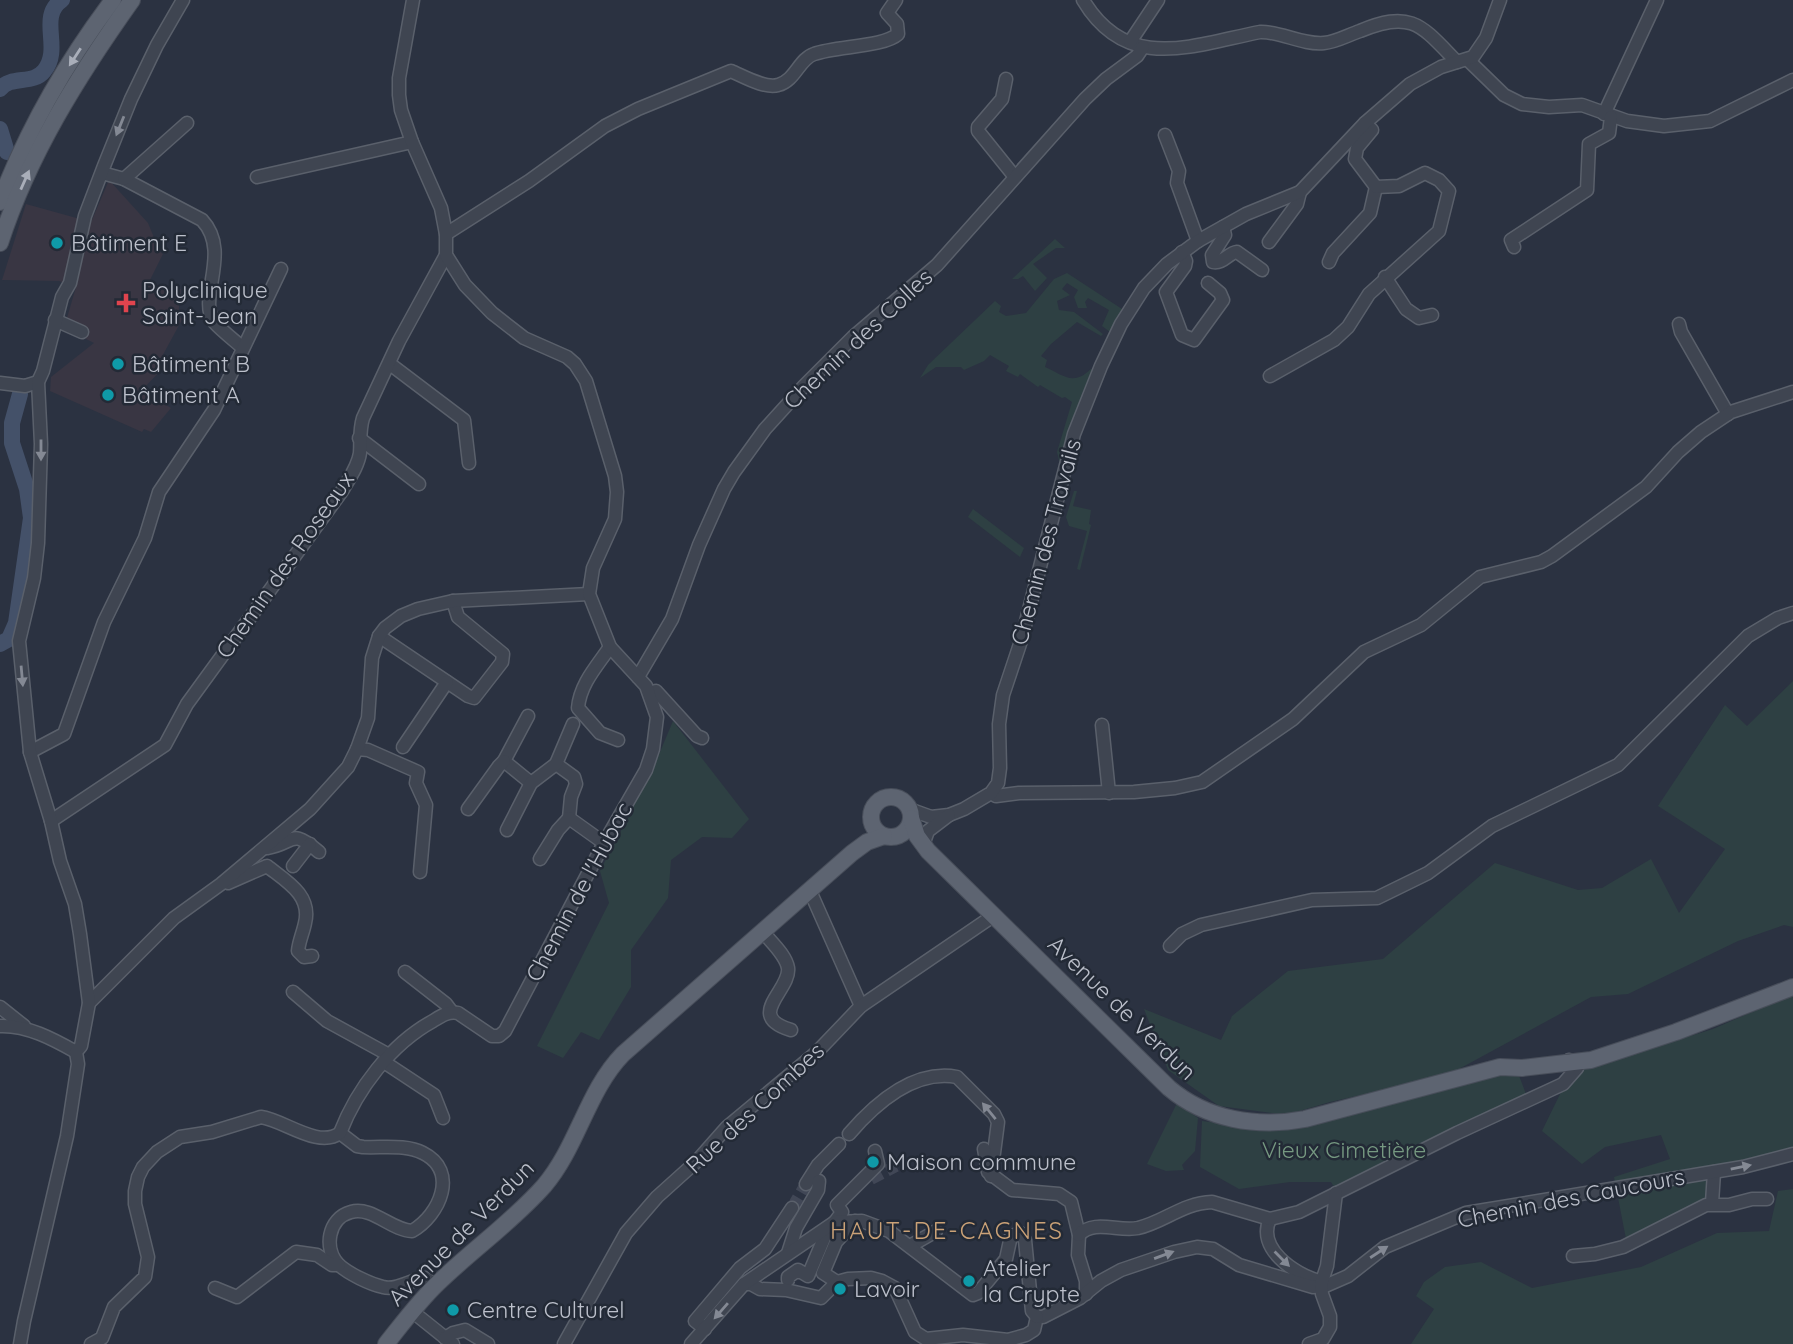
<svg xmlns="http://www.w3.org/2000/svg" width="1793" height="1344" font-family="Quicksand,sans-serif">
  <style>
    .medical { fill: #393643 }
    .green { fill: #2e4043 }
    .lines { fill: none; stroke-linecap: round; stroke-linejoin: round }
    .river { stroke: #445169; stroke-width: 16 }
    .minor-tunnel { stroke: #414756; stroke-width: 12; stroke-dasharray: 12 6; stroke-linecap: butt }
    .minor-casing { stroke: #5a606b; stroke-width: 15 }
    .major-casing { stroke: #484e5a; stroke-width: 18 }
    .minor { stroke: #3f4551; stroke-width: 12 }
    .major { stroke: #5d6471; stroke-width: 16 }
    .oneway { fill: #a9aeb9 }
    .oneway2 { fill: #848994 }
    .culture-dot { fill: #0f9aa8; stroke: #232a36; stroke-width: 2.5 }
    .health-dot { fill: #e0444e; stroke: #232a36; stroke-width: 2.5 }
    .labels { text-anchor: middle; stroke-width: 5; stroke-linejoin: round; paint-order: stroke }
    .poi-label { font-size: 23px; fill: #bcc0cb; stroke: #232a36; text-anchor: start }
    .street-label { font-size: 23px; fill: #bcc0cb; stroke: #232a36 }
    .park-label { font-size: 23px; fill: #769981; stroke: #232a36 }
    .neighbourhood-label { font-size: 24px; letter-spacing: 2px; fill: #cba277; stroke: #232a36 }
  </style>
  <rect width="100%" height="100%" fill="#2b3241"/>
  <path class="medical" d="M109 180 148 223 160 252 163 254 148 284 181 289 178 317 183 318 159 362 165 366 142 390 171 408 151 432 144 429 142 432 50 391 51 377 94 343 64 328 76 287 59 281 2 280 26 204 91 222Z"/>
  <g class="green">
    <path d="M1055 239 1065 248H1056L1033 264 1047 278 1035 291 1023 276 1018 279H1012Z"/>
    <path d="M1067 273 1122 309 1110 332 1102 326 1109 310 1088 298 1085 302 1087 308H1078L1074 297 1078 290 1067 283 1062 289 1070 295 1057 301 1059 310 1074 312 1103 334 1101 336 1077 322 1051 344 1041 356 1047 360 1045 367C1065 376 1073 386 1091 369L1093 371 1083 392 1060 464 1057 452 1072 402 1065 397 1062 398 1040 385 1038 387 1020 374 1018 377 1006 371 1009 366 990 355 984 361 964 370 961 367H936L920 378 928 365 995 301 1001 306 999 312 1006 316 1026 313 1054 279Z"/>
    <path d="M1074 491H1077L1073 506 1091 510 1089 524 1091 525 1080 570 1077 569 1087 531 1069 526 1066 517Z"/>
    <path d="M973 509 1024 548 1020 557 968 517Z"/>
    <path d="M1793 681V927L1784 925 1738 941 1628 994 1591 997 1446 1076 1330 1102 1286 1115 1219 1106 1168 1070 1144 1009 1221 1040 1232 1016 1288 971 1383 959 1495 863 1578 890 1602 888 1651 859 1679 913 1725 849 1658 806 1725 705 1747 726Z"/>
    <path d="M673 721 749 819 732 838 702 837 671 860 668 898 631 950V987L599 1040 581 1032 563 1058 537 1046 609 903 600 871 652 771Z"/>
    <path d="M1793 994V1150L1718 1171 1714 1193 1627 1244 1614 1177 1670 1159 1661 1135 1605 1147 1582 1164 1542 1131 1562 1090 1583 1069 1713 1029Z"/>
    <path d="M1518 1073 1526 1094 1339 1186 1334 1187 1331 1182H1290L1239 1189 1200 1167 1202 1121C1299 1136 1402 1101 1494 1076Z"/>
    <path d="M1177 1103 1198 1118 1195 1151 1182 1165 1184 1170 1166 1171 1147 1164Z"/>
    <path d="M1793 1189V1344H1411L1434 1309 1416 1296 1424 1282 1445 1267 1481 1262 1532 1288 1641 1267 1717 1233 1769 1231 1778 1191Z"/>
  </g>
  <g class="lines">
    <g class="river">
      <path d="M0 89C11 75 33 85 44 71 63 48 37 17 62 0"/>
      <path d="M0 129 7 152"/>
      <path d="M0 644 9 639 16 623 31 518 27 489 12 443V423L20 394"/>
    </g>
    <g class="minor-tunnel">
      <path d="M871 1179 896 1166"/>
      <path d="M792 1208 806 1184"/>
    </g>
    <g class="minor-casing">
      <g id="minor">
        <path d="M1083 0C1127 74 1193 45 1260 32 1281 31 1301 45 1324 43 1336 42 1348 35 1360 31 1412 9 1422 26 1457 62"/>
        <path d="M1130 42 1158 0"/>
        <path d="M1468 60 1504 95 1522 104 1549 107 1582 105 1627 121 1664 126 1710 121 1793 80"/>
        <path d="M1006 79 1002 99 978 127V131L1015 177"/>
        <path d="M1604 114 1657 0"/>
        <path d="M1165 135 1179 171 1177 183 1198 241"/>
        <path d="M102 173 124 179 202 220C232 252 197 298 214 322 222 331 234 340 243 348"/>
        <path d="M257 177 412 142"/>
        <path d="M124 179 187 123"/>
        <path d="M1223 227 1225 235 1212 255 1213 262C1223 264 1228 253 1237 252L1262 270"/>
        <path d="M446 234 529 181 605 126 638 109 731 71C743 76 765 89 778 85 795 81 799 59 814 54 836 46 884 47 898 34L897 24 887 13 896 0"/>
        <path d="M1269 242 1297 204 1300 192"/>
        <path d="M1514 247 1511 240 1587 190 1589 144 1609 133 1611 117"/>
        <path d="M1182 252 1186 261 1185 266 1166 292 1182 335 1194 340 1223 300 1220 293 1208 283"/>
        <path d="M1329 262 1333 253 1370 213 1376 187"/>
        <path d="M1385 277 1406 309 1419 318 1432 315"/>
        <path d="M55 320 82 332"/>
        <path d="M1679 324 1681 332 1728 414"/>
        <path d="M390 364 464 420 469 463"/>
        <path d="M1270 376 1334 340 1348 327 1369 294 1439 231 1449 191 1439 180 1425 173 1399 186 1376 187 1355 159 1357 148 1372 130 1365 123"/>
        <path d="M0 383 25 386 38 382"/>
        <path d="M359 438 419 484"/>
        <path d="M379 636 468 696 474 698 502 662 503 654 458 617 453 601"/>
        <path d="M610 647C597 666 580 684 578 708L600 733 618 740"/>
        <path d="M638 677 672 619 699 545 724 489 734 472 765 429 804 386 853 337 937 265 1085 99 1106 79 1137 56 1143 47"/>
        <path d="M649 693 656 691 697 736 702 738"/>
        <path d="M528 716 504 761 531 783"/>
        <path d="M1102 725 1109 793"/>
        <path d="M403 747 447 682"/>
        <path d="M357 749 368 750 418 772 416 783 426 805 420 872"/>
        <path d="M30 752 64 734 104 622 145 538 159 492 214 410 281 269"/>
        <path d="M556 764 574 777 576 784 571 797 569 818"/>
        <path d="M991 793 996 796 1019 793 1134 792 1175 788 1202 782 1293 719 1364 652 1421 625 1480 577 1541 562 1552 556 1646 487 1678 452 1701 432 1731 412 1793 392"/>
        <path d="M468 809 499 766 504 761"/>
        <path d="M909 809 931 817 949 815 964 809 991 793 998 783 1000 768 999 724 1003 695 1021 641 1074 434 1101 366 1121 324 1144 288 1167 264 1198 241 1246 214 1300 192 1365 123 1410 84 1441 67 1473 57 1486 38 1500 0"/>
        <path d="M51 821 165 745 187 704 342 491C348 480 358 467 360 453 361 441 359 431 363 418L399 341 446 255"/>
        <path d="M507 830 531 783 556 764 573 724"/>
        <path d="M923 845 928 831 949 815"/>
        <path d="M267 848C296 843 290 827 319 852"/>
        <path d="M540 859 558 830 569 818 604 843"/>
        <path d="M293 866 310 844"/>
        <path d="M228 883 267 866C286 881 312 895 305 923 303 933 299 941 298 951L304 957 312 956"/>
        <path d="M810 891 861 1006"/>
        <path d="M763 932C771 942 786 955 788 968 791 990 744 1016 791 1030"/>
        <path d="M1170 946 1182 934 1201 925 1312 900 1377 898 1428 873 1492 826 1618 765 1748 636 1778 618 1793 613"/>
        <path d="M405 972 446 1004 452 1012"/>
        <path d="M293 992 327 1021 389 1055"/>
        <path d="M89 1003 174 918 221 884 310 809 348 767 357 749 368 718 372 658 379 636 385 628 401 616 418 609 453 601 589 594"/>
        <path d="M0 1007 24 1026"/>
        <path d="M0 1026C27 1025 53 1039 76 1052"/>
        <path d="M384 1062 434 1095 443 1118"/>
        <path d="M340 1133 357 1146 363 1147C382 1148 406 1144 423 1153 459 1171 440 1215 412 1231 391 1230 372 1206 351 1212 328 1218 323 1249 339 1265 349 1274 370 1284 383 1287 397 1291 411 1279 425 1278L436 1285"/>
        <path d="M849 1134C874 1105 914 1069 957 1077L994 1114 998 1122 991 1176"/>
        <path d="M984 1149 988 1172 1012 1190 1059 1194 1071 1202 1079 1235 1078 1255 1086 1281V1294"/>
        <path d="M806 1184 818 1165 839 1144"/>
        <path d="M1712 1203 1714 1172"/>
        <path d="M1270 1219C1256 1248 1294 1274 1319 1281"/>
        <path d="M1079 1235C1094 1219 1118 1232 1138 1228 1164 1222 1183 1203 1212 1202L1270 1219 1299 1212 1457 1133 1563 1084 1577 1068 1576 1063 1569 1060"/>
        <path d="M910 1246 936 1231"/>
        <path d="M788 1253 796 1228 818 1190 819 1181"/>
        <path d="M1573 1256 1595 1254 1623 1247 1706 1205H1729L1752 1199H1767"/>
        <path d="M788 1280V1277L798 1270 808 1276 825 1236 842 1212 837 1205 878 1164 875 1151"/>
        <path d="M837 1282 823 1273 836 1242 855 1221"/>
        <path d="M744 1284H751L760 1289 786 1290 821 1298 837 1282 848 1279 871 1278 882 1281 895 1288 915 1332 926 1339 963 1335 1008 1340 1026 1335 1034 1330 1037 1317"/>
        <path d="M215 1288 237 1297 296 1252 317 1255 332 1265H339"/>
        <path d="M413 1312 453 1344"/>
        <path d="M1037 1317H1043L1080 1298 1101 1281 1121 1270 1174 1252 1197 1247 1213 1249 1239 1265 1313 1287 1325 1286 1348 1276 1385 1247 1466 1213 1743 1167 1793 1154"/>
        <path d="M705 1329 695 1321 740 1268 765 1249 792 1208"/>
        <path d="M445 1338 453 1333 465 1330 488 1344"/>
        <path d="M20 1344 24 1321 67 1136 78 1064 76 1052 81 1046 89 1003 80 934 75 904 60 861 51 821 30 752 19 641 34 578 38 543 41 444 38 382 43 371 62 297 70 283 85 216 104 166 131 99 157 45 183 0"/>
        <path d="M91 1344 102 1338 114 1307 145 1277 148 1257 135 1204V1191L138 1177 143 1167 157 1152 180 1137 212 1132 261 1117C284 1120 318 1149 340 1133 357 1089 391 1044 433 1021 441 1016 448 1011 458 1013L492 1036H499L505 1031 604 843 646 770 653 749 657 717 646 686 610 647 589 594 593 568 615 519 617 492 615 476 586 381 575 364 567 357 524 338 492 313 465 285 446 255V234L441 208 412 142 401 110 399 95V78L413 0"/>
        <path d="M564 1344 626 1233 657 1197 697 1161 727 1127 817 1052 861 1006 993 916"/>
        <path d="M691 1344 744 1284 835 1222 862 1221 889 1231 973 1295 978 1293 1006 1259 1011 1236 1020 1233 1025 1240 1032 1311 1037 1317"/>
        <path d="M1309 1344 1323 1339 1330 1327V1316L1322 1294 1321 1284 1327 1266 1336 1193"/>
      </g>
    </g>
    <g class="major-casing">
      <g id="major">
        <path d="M0 202C27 130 67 61 113 0"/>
        <path d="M0 243C29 154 78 76 132 0"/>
        <circle cx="891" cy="817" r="20"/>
        <path d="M911 818 917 836 928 851 1169 1088C1207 1120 1257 1128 1305 1119L1500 1067 1522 1068 1591 1060 1676 1032 1793 987"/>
        <path d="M386 1344C402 1324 419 1301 438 1283 472 1250 512 1222 544 1186 578 1146 587 1091 623 1054L852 853 867 842 884 836"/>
      </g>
    </g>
    <use href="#minor" class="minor"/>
    <use href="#major" class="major"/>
  </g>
  <defs><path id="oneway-solid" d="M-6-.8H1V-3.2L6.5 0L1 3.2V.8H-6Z" transform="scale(1.75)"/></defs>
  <g class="oneway">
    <use href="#oneway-solid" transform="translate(75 57) rotate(123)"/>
    <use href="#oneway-solid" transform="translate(25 180) rotate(-66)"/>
  </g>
  <g class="oneway2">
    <use href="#oneway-solid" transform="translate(120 126) rotate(112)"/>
    <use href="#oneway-solid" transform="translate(41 450) rotate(90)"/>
    <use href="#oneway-solid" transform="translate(22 676) rotate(85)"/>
    <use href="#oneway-solid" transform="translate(989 1111) rotate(-129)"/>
    <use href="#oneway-solid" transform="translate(1741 1167) rotate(-12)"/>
    <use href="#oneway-solid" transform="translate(1379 1252) rotate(-33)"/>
    <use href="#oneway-solid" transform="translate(1164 1255) rotate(-20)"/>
    <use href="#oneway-solid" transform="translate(1282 1259) rotate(45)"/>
    <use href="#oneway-solid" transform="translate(721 1311) rotate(131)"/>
  </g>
  <g class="culture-dot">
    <circle cx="57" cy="243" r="7"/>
    <circle cx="118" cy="364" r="7"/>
    <circle cx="108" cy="395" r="7"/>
    <circle cx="873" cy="1162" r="7"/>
    <circle cx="969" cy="1281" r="7"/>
    <circle cx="840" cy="1289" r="7"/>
    <circle cx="453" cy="1310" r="7"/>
  </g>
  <path class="health-dot" d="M122.5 292.5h7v7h7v7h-7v7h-7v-7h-7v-7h7z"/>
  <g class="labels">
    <g class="poi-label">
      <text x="71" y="251">Bâtiment E</text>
      <text x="142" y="298">Polyclinique<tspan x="142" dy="26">Saint-Jean</tspan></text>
      <text x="132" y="372">Bâtiment B</text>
      <text x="122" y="403">Bâtiment A</text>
      <text x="887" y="1170">Maison commune</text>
      <text x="983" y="1276">Atelier<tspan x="983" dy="26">la Crypte</tspan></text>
      <text x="854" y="1297">Lavoir</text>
      <text x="467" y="1318">Centre Culturel</text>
    </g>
    <g class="street-label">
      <text transform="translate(858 339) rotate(-43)" y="8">Chemin des Colles</text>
      <text transform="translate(1046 542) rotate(-75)" y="8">Chemin des Travails</text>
      <text transform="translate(285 565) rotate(-55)" y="8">Chemin des Roseaux</text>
      <text transform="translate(579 892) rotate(-62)" y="8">Chemin de l'Hubac</text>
      <text transform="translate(1122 1008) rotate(44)" y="8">Avenue de Verdun</text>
      <text transform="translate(755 1108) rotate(-43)" y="8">Rue des Combes</text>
      <text transform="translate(1571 1198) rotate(-11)" y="8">Chemin des Caucours</text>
      <text transform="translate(461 1233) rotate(-45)" y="8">Avenue de Verdun</text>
    </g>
    <g class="park-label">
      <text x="1344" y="1158">Vieux Cimetière</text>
    </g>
    <g class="neighbourhood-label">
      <text x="947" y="1239">HAUT-DE-CAGNES</text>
    </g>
  </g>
</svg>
